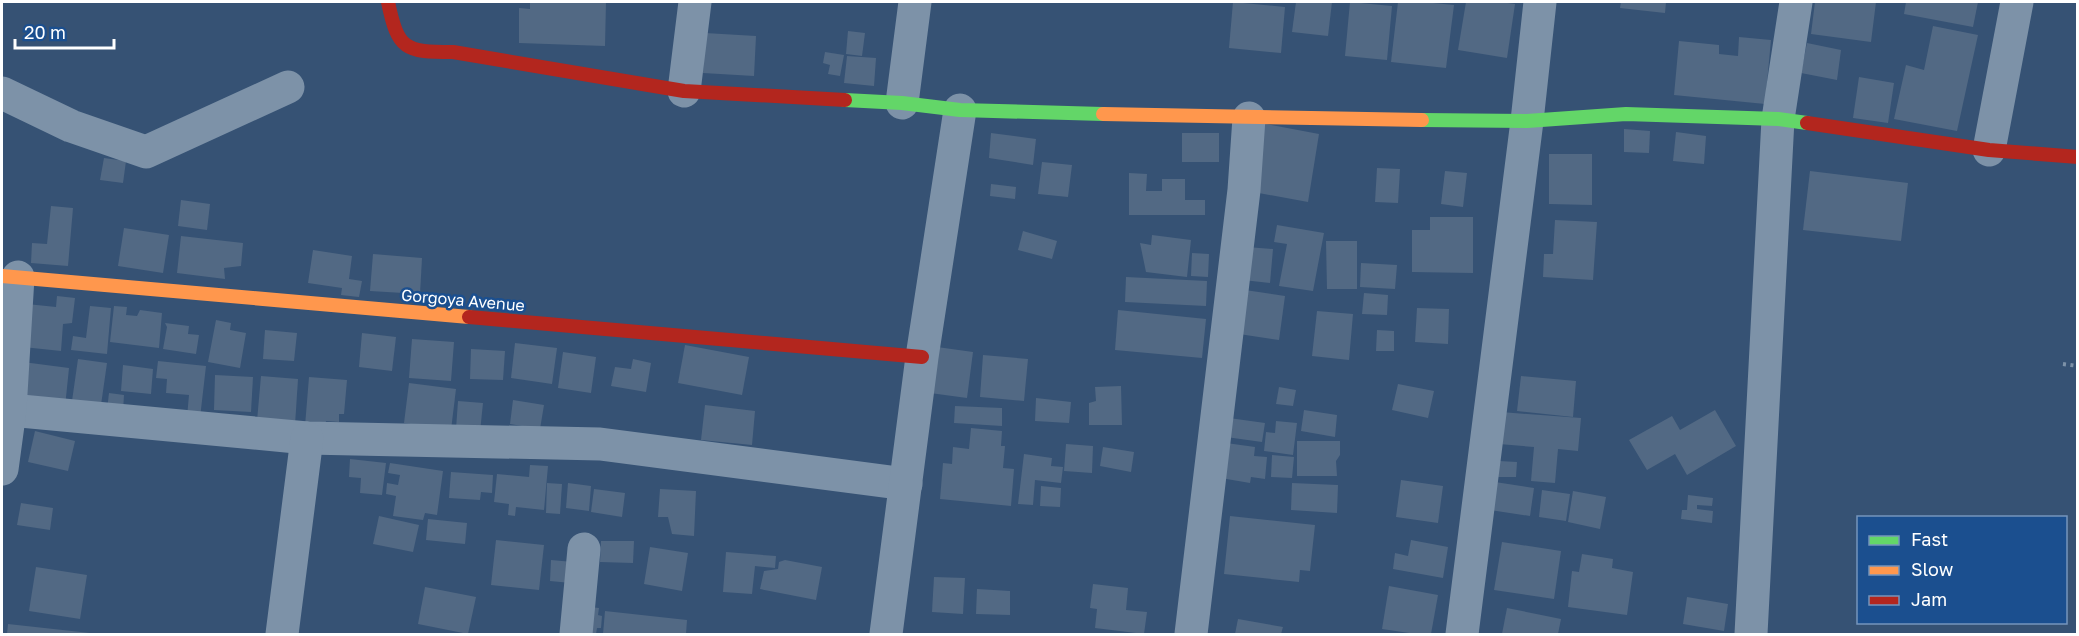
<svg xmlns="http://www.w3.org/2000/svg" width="2079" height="636" font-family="'Golos Text',sans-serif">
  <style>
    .building { fill: #526984 }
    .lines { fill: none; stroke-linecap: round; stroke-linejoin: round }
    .path { stroke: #7d92a8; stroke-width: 4; stroke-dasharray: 3 4.5; stroke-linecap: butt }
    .street { stroke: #7d92a8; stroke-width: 33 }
    .fast { stroke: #63d668; stroke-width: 14 }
    .slow { stroke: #ff974d; stroke-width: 14 }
    .jam { stroke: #b3261e; stroke-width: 14 }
    .labels { text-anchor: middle; stroke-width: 5; stroke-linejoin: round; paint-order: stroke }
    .street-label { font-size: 16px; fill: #fff; stroke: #1b4f8f }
  </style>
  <rect width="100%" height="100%" fill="#365274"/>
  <g class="building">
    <path d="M530 2H606L605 46 519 43V8L530 9Z"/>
    <path d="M1233 2 1285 7 1281 53 1229 48Z"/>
    <path d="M1296 2H1332L1328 36 1292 32Z"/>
    <path d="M1350 2 1392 6 1387 60 1345 56Z"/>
    <path d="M1398 2H1423L1454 5 1446 68 1391 62Z"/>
    <path d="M1466 2H1500L1515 4 1507 58 1458 50Z"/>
    <path d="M1621 2H1666L1665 13 1620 8Z"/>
    <path d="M1815 2H1876L1871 42 1811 34Z"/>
    <path d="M1906 2H1978L1973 27 1904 14Z"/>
    <path d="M1933 26 1978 35 1957 131 1894 119 1906 65 1924 70Z"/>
    <path d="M848 31 865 33 862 56 846 54Z"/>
    <path d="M705 33 756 36 754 76 703 73Z"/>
    <path d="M1739 37 1771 40 1765 104 1674 95 1679 41 1719 45V54L1738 56Z"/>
    <path d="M1807 43 1841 50 1837 80 1801 73Z"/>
    <path d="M825 52 844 55 840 76 828 74 830 65 823 63Z"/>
    <path d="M847 56 876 58 874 86 844 83Z"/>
    <path d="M1859 77 1894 83 1888 123 1853 118Z"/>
    <path d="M1261 123 1319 134 1308 202 1248 191Z"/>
    <path d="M1624 129 1650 131 1649 153 1624 152Z"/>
    <path d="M1676 132 1706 136 1704 164 1673 161Z"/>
    <path d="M991 133 1036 139 1033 165 989 158Z"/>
    <rect x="1182" y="133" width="37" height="29"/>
    <path d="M1549 154H1592V205L1549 204Z"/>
    <path d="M104 158 126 161 123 183 100 180Z"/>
    <path d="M1042 162 1072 165 1068 197 1038 194Z"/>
    <path d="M1377 168 1400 169 1398 203 1375 202Z"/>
    <path d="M1445 171 1467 173 1463 207 1441 204Z"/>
    <path d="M1810 171 1908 183 1901 241 1803 230Z"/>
    <path d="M1129 173 1147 174 1146 191H1162V179H1185V200H1205V215H1129Z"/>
    <path d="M991 184 1016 187 1015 199 990 196Z"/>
    <path d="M181 200 210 204 207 230 178 226Z"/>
    <path d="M51 206 73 208 68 266 31 263 32 243 47 244Z"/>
    <path d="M1430 217H1473V273L1412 272V230H1430Z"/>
    <path d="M1555 220 1597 222 1593 280 1543 277 1544 254H1553Z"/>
    <path d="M1277 225 1324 233 1313 291 1279 286 1287 244 1274 242Z"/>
    <path d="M124 228 169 235 163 273 118 266Z"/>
    <path d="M1023 231 1057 241 1052 259 1018 250Z"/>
    <path d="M1152 235 1191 240 1187 277 1146 272 1140 243 1151 245Z"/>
    <path d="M181 236 243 243 241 266 224 268 225 279 177 273Z"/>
    <path d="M1326 241H1357V289H1327Z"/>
    <path d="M1247 247 1273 249 1270 283 1243 280Z"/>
    <path d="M313 250 352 256 349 279 362 281 359 297 341 295 342 288 308 283Z"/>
    <path d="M1192 253 1209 254 1208 277 1191 276Z"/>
    <path d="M373 254 422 258 420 294 370 291Z"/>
    <path d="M1361 263 1397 265 1395 289 1360 287Z"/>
    <path d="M1126 277 1207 281 1206 306 1125 302Z"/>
    <path d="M1245 290 1285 296 1279 340 1239 334Z"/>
    <path d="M1364 293 1388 295 1387 315 1362 314Z"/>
    <path d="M57 296 75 298 72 323 63 324 61 351 23 347 27 304 56 307Z"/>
    <path d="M90 306 111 308 107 354 71 350 73 336 86 338Z"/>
    <path d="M114 306 127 307 126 315 137 316 140 310 162 313 159 348 110 342Z"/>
    <path d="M1417 308 1449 309 1448 344 1415 342Z"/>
    <path d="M1118 310 1206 319 1202 358 1115 350Z"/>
    <path d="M1317 311 1353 314 1349 360 1312 356Z"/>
    <path d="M216 320 231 323 230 330 246 333 240 368 208 362Z"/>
    <path d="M165 323 189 326 188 334 199 335 196 354 163 349 167 327Z"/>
    <path d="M265 330 297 333 294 361 263 359Z"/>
    <path d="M1377 330 1394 331V351H1376Z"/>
    <path d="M362 333 396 337 392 371 359 367Z"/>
    <path d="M412 339 454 342 451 381 409 378Z"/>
    <path d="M515 343 557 348 552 384 511 378Z"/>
    <path d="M685 345 749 357 742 395 678 383Z"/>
    <path d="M937 347 973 352 967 398 930 393Z"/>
    <path d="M471 349 505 351 503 380 470 379Z"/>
    <path d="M563 352 596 357 591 393 558 388Z"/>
    <path d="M983 355 1028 359 1024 401 980 397Z"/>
    <path d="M78 359 107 363 100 412 71 408Z"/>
    <path d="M633 359 651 363 646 392 611 386 615 367 631 369Z"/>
    <path d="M158 361 206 366 200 418 187 417 189 395 166 393 167 379 156 378Z"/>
    <path d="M23 362 69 368 65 407 17 400Z"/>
    <path d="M123 365 153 369 151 394 121 391Z"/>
    <path d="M215 375 253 377 251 412 214 410Z"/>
    <path d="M261 376 298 379 295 425 257 421Z"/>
    <path d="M1521 376 1576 381 1573 417 1517 411Z"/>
    <path d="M309 377 347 380 344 414H339V422L326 421 325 428 305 426Z"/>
    <path d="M409 383 456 389 451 430 404 423Z"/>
    <path d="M1398 384 1434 391 1428 418 1392 410Z"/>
    <path d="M1121 386 1122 425H1089V403L1096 401 1095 387Z"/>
    <path d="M1279 387 1296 390 1293 406 1276 404Z"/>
    <path d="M109 393 124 395 123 412 107 410Z"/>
    <path d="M1036 398 1071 402 1069 423 1035 421Z"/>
    <path d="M513 400 544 405 540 429 510 424Z"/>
    <path d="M458 401 483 403 480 432 456 429Z"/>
    <path d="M705 405 755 411 752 445 701 440Z"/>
    <path d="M955 406 1002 408V426L954 423Z"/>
    <path d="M1304 410 1337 415 1335 437 1301 431Z"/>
    <path d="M1715 410 1736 446 1687 475 1675 454 1647 470 1629 440 1672 416 1680 430Z"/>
    <path d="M1501 412 1581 418 1578 451 1558 449 1555 483 1531 481 1534 447 1499 444Z"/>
    <path d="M1229 418 1265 423 1262 442 1226 437Z"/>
    <path d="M1276 421 1297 423 1293 455 1264 451 1266 432 1275 433Z"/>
    <path d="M971 428 1002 431 1001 446H1005L1003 468 1014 469 1011 506 940 499 943 463 952 464 953 447 969 449Z"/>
    <path d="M35 431 75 441 68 471 28 462Z"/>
    <path d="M1297 441H1340V455L1336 461 1337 476H1297Z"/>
    <path d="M1219 442 1255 447 1254 456 1267 457 1265 479 1251 477 1250 483 1215 477Z"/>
    <path d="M1066 444 1093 446 1092 473 1064 471Z"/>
    <path d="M1103 447 1134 452 1131 472 1100 466Z"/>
    <path d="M1024 454 1052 458 1051 466 1063 467 1061 483 1035 480 1033 505 1018 504Z"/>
    <path d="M1272 455 1294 457 1292 478 1271 477Z"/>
    <path d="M350 459 386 463 382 495 360 493 361 478 349 477Z"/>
    <path d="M1499 461 1517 462 1516 477H1498Z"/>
    <path d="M390 463 443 471 437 515 425 513 423 520 393 516 396 496 386 494 387 483 398 485 400 475 388 473Z"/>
    <path d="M530 465 548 466 544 510 516 507 515 516 508 515 509 504 494 502 497 474 529 477Z"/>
    <path d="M451 472 493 475 492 493 481 492 480 500 449 498Z"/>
    <path d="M1401 480 1443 486 1438 523 1396 517Z"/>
    <path d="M1495 482 1534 488 1530 516 1490 510Z"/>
    <path d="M547 483 562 484 560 514 546 513Z"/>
    <path d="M568 483 591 486 589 511 566 508Z"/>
    <path d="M1292 483 1338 485 1337 513 1291 510Z"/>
    <path d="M1041 486 1061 488 1060 507 1040 506Z"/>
    <path d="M594 489 625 493 622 517 591 512Z"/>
    <path d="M660 489 696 491 694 536 672 534 668 517H658Z"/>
    <path d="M1542 490 1570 494 1566 521 1539 517Z"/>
    <path d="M1573 491 1606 497 1600 529 1568 522Z"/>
    <path d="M1688 495 1713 498 1712 506 1697 505V509L1713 511 1712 523 1681 519 1682 510H1687Z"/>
    <path d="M21 503 53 508 50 530 17 525Z"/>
    <path d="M379 516 419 525 413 552 373 544Z"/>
    <path d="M1230 516 1315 525 1310 571 1300 570 1299 582 1224 574Z"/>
    <path d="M428 519 467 523 465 544 426 540Z"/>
    <path d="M496 540 544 545 539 590 491 585Z"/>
    <path d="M1411 540 1448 547 1443 578 1393 569 1395 553 1408 556Z"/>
    <path d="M601 541H634L633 563 600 562Z"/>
    <path d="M1502 542 1561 551 1554 599 1494 590Z"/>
    <path d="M650 547 688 553 682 591 644 584Z"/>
    <path d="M726 552 776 556 775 568 755 566 752 594 723 592Z"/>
    <path d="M1582 554 1613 559 1612 568 1633 572 1627 615 1568 607 1572 571 1579 572Z"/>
    <path d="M551 560 573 562 571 583 550 581Z"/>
    <path d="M785 560 822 567 816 600 760 589 764 571 778 569 779 562Z"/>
    <path d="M36 567 87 575 80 619 29 611Z"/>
    <path d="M934 577 965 578 963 614 932 612Z"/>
    <path d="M1093 584 1128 588 1126 610 1147 612 1144 634 1095 628 1097 609 1090 608Z"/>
    <path d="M1389 586 1438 595 1431 634H1416L1382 629Z"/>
    <path d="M425 587 476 597 468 634 418 624Z"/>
    <path d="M977 589 1010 591V615L976 614Z"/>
    <path d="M1687 597 1728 604 1724 631 1683 624Z"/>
    <path d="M581 606 599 608 598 615 602 616 601 628H597L596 634H584Z"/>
    <path d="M1507 608 1561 619 1558 634H1502Z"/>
    <path d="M605 611 687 620 686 634H603Z"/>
    <path d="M1238 619 1283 627 1281 634H1235Z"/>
    <path d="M8 624 90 633 89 634H7Z"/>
  </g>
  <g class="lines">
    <path class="path" d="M2063 364 2078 366"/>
    <g class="street">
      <path d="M684 91 695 2"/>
      <path d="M2 93 71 126 146 152 288 87"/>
      <path d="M902 103 915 2"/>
      <path d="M1989 150 2017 2"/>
      <path d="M10 410 307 438 600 444 906 484"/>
      <path d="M2 469 10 410 18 277"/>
      <path d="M282 634 307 438"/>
      <path d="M576 634 584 549"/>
      <path d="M886 634 922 357 960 110"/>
      <path d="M1191 634 1244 190 1249 118"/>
      <path d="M1462 634 1527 121 1540 2"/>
      <path d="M1751 634 1778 119 1796 2"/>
    </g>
    <g class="fast">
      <path d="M845 100 902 103 960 110 1103 114"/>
      <path d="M1422 120 1527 121 1626 114 1778 119 1807 123"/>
    </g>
    <g class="slow">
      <path d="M1103 114 1422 120"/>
      <path d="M2 276 469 317"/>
    </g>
    <g class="jam">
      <path d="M388 2C398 50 405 52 453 52L684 91 845 100"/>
      <path d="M1807 123 1989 150 2078 157"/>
      <path d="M469 317 922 357"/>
    </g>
  </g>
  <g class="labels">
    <g class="street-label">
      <text transform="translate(463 300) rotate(5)" y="6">Gorgoya Avenue</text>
    </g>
  </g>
  <rect width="2079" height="636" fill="none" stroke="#ffffff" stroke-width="6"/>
  <rect x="1857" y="516" width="210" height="108" fill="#1b4f8f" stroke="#7695bc" stroke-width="1.5"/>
  <rect x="1869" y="536" width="30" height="9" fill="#63d668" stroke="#7695bc" stroke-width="1.5"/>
  <text x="1911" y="546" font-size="18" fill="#ffffff">Fast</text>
  <rect x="1869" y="566" width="30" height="9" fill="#ff974d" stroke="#7695bc" stroke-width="1.5"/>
  <text x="1911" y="576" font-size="18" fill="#ffffff">Slow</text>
  <rect x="1869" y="596" width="30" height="9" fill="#b3261e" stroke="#7695bc" stroke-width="1.5"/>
  <text x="1911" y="606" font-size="18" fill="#ffffff">Jam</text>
  <path d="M15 39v9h99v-9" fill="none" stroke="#ffffff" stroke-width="3"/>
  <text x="24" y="39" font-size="18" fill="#ffffff" stroke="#1b4f8f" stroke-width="4.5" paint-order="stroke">20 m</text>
</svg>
